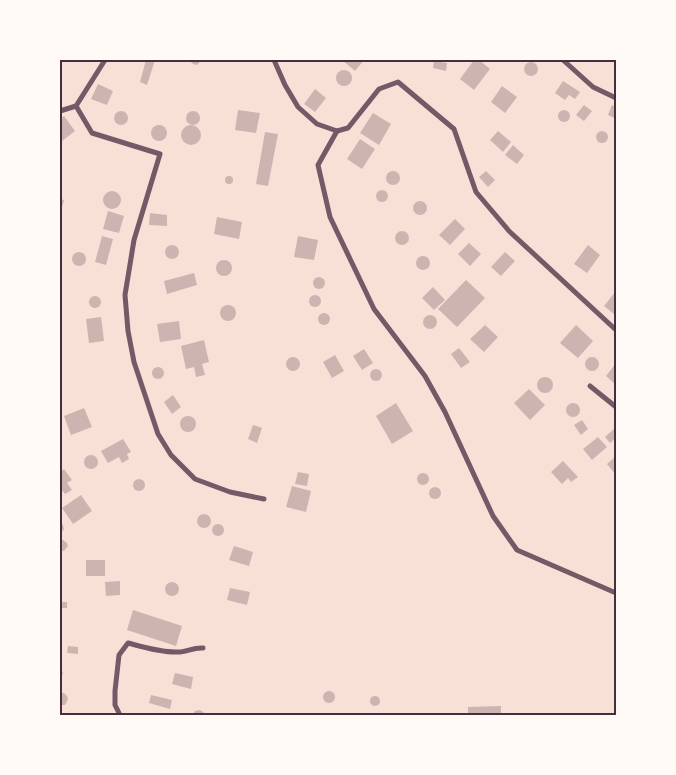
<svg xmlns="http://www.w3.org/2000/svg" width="676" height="775" font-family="Montserrat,sans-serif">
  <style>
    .building { fill: #ccb4b1 }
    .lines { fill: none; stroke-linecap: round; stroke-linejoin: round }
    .minor { stroke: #755966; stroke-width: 5 }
    .neatline { fill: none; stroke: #4a2c40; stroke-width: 2 }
  </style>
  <rect width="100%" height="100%" fill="#f7e1d7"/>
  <g class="building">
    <path d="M146 60H155L147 85 140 82Z"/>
    <path d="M189 60H202L197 65 193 64Z"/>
    <path d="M342 60H364L355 71Z"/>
    <path d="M474 60H479L490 69 474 90 460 79Z"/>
    <path d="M434 61 447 63 446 71 433 68Z"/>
    <circle cx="531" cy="69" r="7"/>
    <circle cx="344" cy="78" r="8"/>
    <path d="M563 81 580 92 575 99 569 95 565 100 555 93Z"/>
    <path d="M98 84 113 91 107 105 91 99Z"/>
    <path d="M502 86 517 97 505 113 491 102Z"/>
    <path d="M315 89 326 98 315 112 304 104Z"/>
    <path d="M584 105 592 111 584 121 576 115Z"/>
    <path d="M612 105 616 107V119L608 115Z"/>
    <circle cx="564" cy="116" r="6"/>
    <path d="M238 110 260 113 256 133 235 130Z"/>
    <circle cx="193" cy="118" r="7"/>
    <circle cx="121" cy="118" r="7"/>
    <path d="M373 113 391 124 379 145 360 133Z"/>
    <path d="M64 116 75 131 62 141 60 139V119Z"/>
    <circle cx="159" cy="133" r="8"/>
    <circle cx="191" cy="135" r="10"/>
    <circle cx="602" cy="137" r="6"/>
    <path d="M498 131 511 142 503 152 490 140Z"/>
    <path d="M265 132 278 134 268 186 256 184Z"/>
    <path d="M360 139 375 149 362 169 347 159Z"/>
    <path d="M513 145 524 155 517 164 505 155Z"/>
    <path d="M486 171 495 180 488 187 479 177Z"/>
    <circle cx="393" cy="178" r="7"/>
    <circle cx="229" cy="180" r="4"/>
    <circle cx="382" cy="196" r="6"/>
    <circle cx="112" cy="200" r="9"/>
    <path d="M60 199 64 200 61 211H60Z"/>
    <circle cx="420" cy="208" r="7"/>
    <path d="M108 211 124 216 119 233 103 229Z"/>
    <path d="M150 213 167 215V226L149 225Z"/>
    <path d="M217 217 242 222 239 239 214 234Z"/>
    <path d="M455 219 465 229 450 245 439 235Z"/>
    <circle cx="402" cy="238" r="7"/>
    <path d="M102 236 113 239 106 265 95 262Z"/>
    <path d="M298 236 318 240 314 260 294 257Z"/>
    <path d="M469 243 481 254 470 266 458 254Z"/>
    <circle cx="172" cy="252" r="7"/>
    <path d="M588 245 600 255 587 273 574 264Z"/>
    <path d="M505 252 515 261 501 276 491 267Z"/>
    <circle cx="79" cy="259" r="7"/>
    <circle cx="423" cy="263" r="7"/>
    <circle cx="224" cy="268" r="8"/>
    <path d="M194 273 197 285 167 294 164 281Z"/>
    <circle cx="319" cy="283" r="6"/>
    <path d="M466 280 485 298 457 327 438 309Z"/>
    <path d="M433 287 445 300 434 310 422 298Z"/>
    <path d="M616 291V311L614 314 604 306Z"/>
    <circle cx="315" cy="301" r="6"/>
    <circle cx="95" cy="302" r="6"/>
    <circle cx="228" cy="313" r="8"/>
    <circle cx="324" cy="319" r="6"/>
    <circle cx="430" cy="322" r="7"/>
    <path d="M101 317 104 341 89 343 86 319Z"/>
    <path d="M179 321 181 339 160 342 157 324Z"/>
    <path d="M485 325 498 337 484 352 470 339Z"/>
    <path d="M576 325 593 341 578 358 560 343Z"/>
    <path d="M204 340 209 362 202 364 205 375 196 377 194 367 186 369 181 346Z"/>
    <path d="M459 348 470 362 461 368 451 354Z"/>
    <path d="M364 349 373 363 362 370 353 356Z"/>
    <path d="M335 355 344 371 332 378 323 362Z"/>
    <circle cx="592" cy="364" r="7"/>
    <circle cx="293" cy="364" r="7"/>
    <path d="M616 363V385L606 376Z"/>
    <circle cx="158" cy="373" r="6"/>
    <circle cx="376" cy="375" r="6"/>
    <circle cx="545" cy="385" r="8"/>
    <path d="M529 389 545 405 530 420 514 403Z"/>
    <path d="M173 395 181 407 172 414 164 402Z"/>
    <circle cx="573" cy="410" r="7"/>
    <path d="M396 403 413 431 392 444 376 416Z"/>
    <path d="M84 408 92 427 71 435 64 416Z"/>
    <circle cx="188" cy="424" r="8"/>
    <path d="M582 420 588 429 581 435 574 425Z"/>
    <path d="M253 425 262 428 257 443 248 439Z"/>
    <path d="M616 427V438L610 443 605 437Z"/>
    <path d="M598 437 607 447 592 460 583 449Z"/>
    <path d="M123 439 131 452 127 454 129 459 122 463 119 457 108 463 101 451Z"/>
    <circle cx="91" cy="462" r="7"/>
    <path d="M616 456V475L607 464Z"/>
    <path d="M563 461 578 477 571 482 568 478 562 484 551 472Z"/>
    <path d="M64 469 72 480 67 483 72 490 65 494 60 488V472Z"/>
    <path d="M298 472 309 474 307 486 295 484Z"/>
    <circle cx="423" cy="479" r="6"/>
    <circle cx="139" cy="485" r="6"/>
    <path d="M292 486 311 491 306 512 286 507Z"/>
    <circle cx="435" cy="493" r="6"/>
    <path d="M81 495 92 511 73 524 62 508Z"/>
    <circle cx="204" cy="521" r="7"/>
    <path d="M60 522 63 525 64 529 60 534Z"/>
    <circle cx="218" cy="530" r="6"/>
    <path d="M60 540H63L67 543 68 546 64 551 60 550Z"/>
    <path d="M234 546 253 552 249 566 229 560Z"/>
    <rect x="86" y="560" width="19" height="16"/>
    <path d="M120 581V595L106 596 105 582Z"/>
    <circle cx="172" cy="589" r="7"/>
    <path d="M230 588 250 592 247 605 227 600Z"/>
    <rect x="60" y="602" width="7" height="6"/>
    <path d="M133 610 182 626 176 646 127 630Z"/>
    <path d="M68 646 78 647V654L67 653Z"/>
    <path d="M60 666 63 673 60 680Z"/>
    <path d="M175 673 193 677 191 689 172 684Z"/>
    <circle cx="329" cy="697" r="6"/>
    <path d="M60 693H64L67 696 68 699 65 705H60Z"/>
    <path d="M151 695 172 700 170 709 149 703Z"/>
    <circle cx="375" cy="701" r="5"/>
    <path d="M501 706V715H468V707Z"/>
    <path d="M200 710 207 715H192L195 711Z"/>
  </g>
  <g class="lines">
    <g class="minor">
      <path d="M274 60 285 85 298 107 317 124 337 131 348 128 379 89 398 82 454 129 476 192 509 231 616 330"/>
      <path d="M563 60 593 87 616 98"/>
      <path d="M76 106 92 133 160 154 134 240 125 295 128 331 134 362 158 434 171 455 195 479 230 492 264 499"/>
      <path d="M60 111 76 106 105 60"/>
      <path d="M337 131 318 165 330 217 374 309 425 376 445 412 493 516 517 550 616 593"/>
      <path d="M590 386 616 407"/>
      <path d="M120 715 115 705V691L119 655 128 643C143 647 159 652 176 652 185 653 193 647 203 648"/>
    </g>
  </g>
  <rect width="676" height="775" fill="none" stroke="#fffaf5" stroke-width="122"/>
  <rect x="61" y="61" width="554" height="653" class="neatline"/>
</svg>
